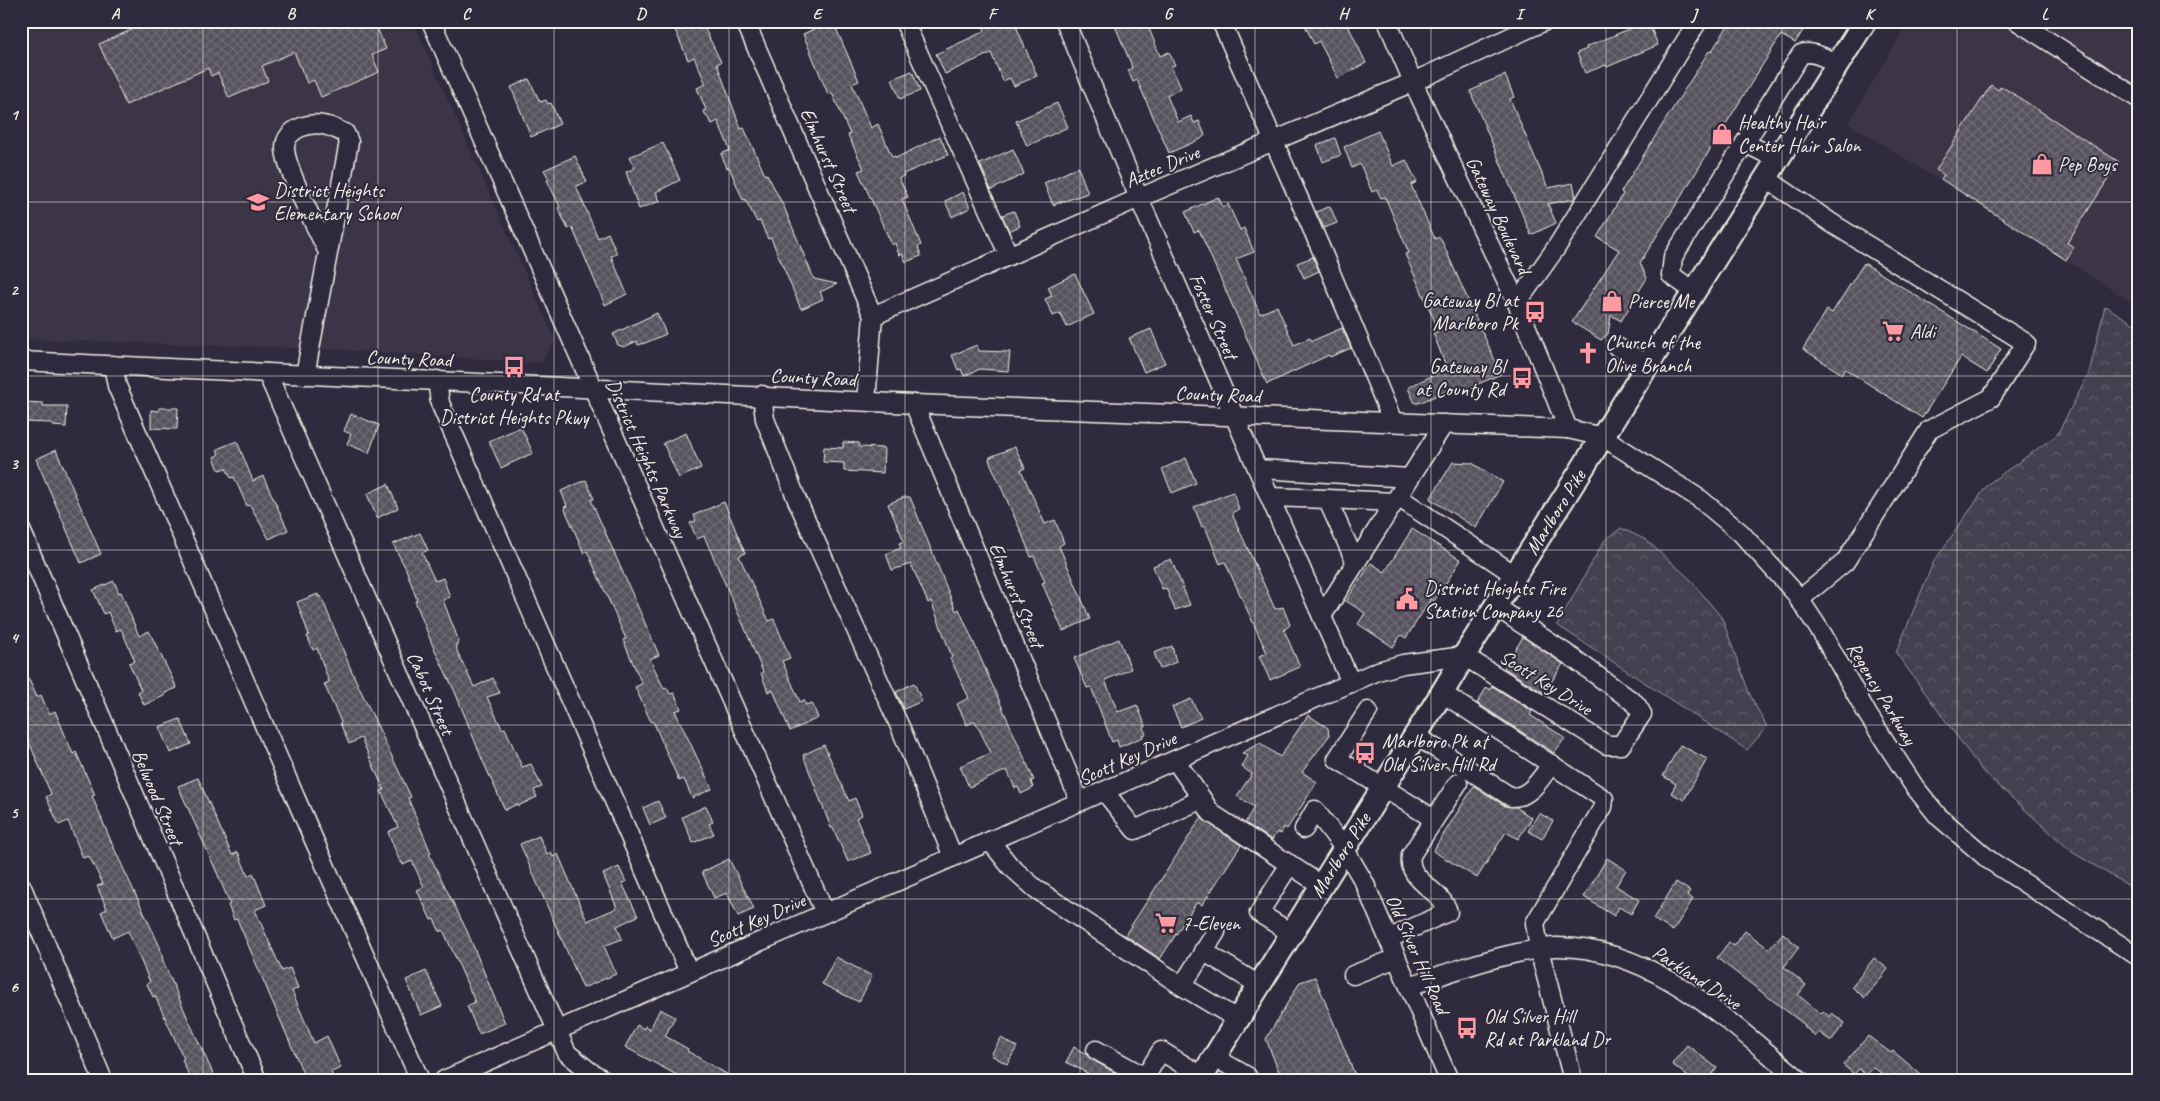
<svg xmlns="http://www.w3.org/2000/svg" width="2160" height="1101" font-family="Caveat,sans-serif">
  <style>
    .built { fill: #3b3647 }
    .forest { fill: url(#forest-crowns); stroke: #9c989c }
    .building { fill: url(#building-cross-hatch); stroke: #f4f1e8 }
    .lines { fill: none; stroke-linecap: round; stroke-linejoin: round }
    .minor-casing { stroke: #f4f1e8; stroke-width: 21 }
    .major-casing { stroke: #f4f1e8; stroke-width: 26 }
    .minor { stroke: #2f2a3d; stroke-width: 18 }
    .major { stroke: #2f2a3d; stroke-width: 22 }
    .grid { fill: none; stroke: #f4f1e8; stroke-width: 1; stroke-opacity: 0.55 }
    .labels { text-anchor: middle; stroke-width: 4; stroke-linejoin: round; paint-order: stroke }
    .poi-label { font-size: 20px; fill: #f4f1e8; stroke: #2f2a3d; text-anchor: start }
    .street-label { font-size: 20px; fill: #f4f1e8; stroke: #2f2a3d }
    .neatline { fill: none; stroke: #f4f1e8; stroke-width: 2 }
    .grid-label { font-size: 16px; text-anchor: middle; font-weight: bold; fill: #f4f1e8 }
  </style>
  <defs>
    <pattern id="forest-crowns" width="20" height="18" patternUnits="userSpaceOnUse" patternTransform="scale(1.25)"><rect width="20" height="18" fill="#454050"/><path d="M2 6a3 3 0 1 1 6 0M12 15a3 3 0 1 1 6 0" fill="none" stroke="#605c69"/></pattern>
    <pattern id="building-cross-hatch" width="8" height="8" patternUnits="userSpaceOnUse" patternTransform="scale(1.25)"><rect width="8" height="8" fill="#56525f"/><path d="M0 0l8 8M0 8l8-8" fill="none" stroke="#6f6b76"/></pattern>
  </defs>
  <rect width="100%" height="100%" fill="#2f2a3d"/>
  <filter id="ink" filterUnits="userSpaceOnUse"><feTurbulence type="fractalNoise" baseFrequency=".02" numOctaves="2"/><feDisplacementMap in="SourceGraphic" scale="10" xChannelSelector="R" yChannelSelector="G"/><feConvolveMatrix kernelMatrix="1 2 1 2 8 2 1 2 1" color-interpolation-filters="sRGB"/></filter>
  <g filter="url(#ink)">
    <g class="built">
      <path d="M21 21H413L555 340 541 363 327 349 21 339Z"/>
      <path d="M1909 21H2139V307L1849 123Z"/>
    </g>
    <g class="forest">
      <path d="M2105 306 2139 327V892L2072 852 1983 772 1896 653 1933 563 1988 484 2057 435 2089 373Z"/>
      <path d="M1621 528 1646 540 1689 578 1722 618 1750 695 1767 727 1747 750 1557 625 1604 541Z"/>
    </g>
    <g class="building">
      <path d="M152 21H374L386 49 372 55 379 72 321 97 314 80 307 83 294 52 262 66 268 81 229 98 218 73 211 76 208 68 126 105 99 44Z"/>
      <path d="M682 21H701L721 62 717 64 741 129 744 128 765 175 767 174 784 207 814 279 837 284 820 292 823 299 801 309 771 238 768 239 760 221 757 222 745 199 743 200 729 167 727 168 721 154 730 150 718 121 712 124 703 111 706 110 697 88 706 84 694 57 688 60 673 25Z"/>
      <path d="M981 21H1014L1037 76 1014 86 1010 78 1003 81 991 53 945 74 936 54 985 31Z"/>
      <path d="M1113 21H1146L1160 56 1169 52 1175 65 1171 66 1181 88 1167 96 1178 122 1191 116 1194 123 1199 121 1205 135 1201 139 1169 153 1137 80 1133 82 1128 70 1132 68 1131 64Z"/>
      <path d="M1303 21H1346L1366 63 1338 78 1319 41 1314 44Z"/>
      <path d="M1648 21 1658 45 1607 67 1606 65 1585 73 1577 53 1587 49 1586 47Z"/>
      <path d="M1731 21H1809L1795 43 1781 35 1640 263 1647 278 1621 321 1611 315 1608 334 1601 340 1572 322 1619 250 1597 237 1623 194 1621 192 1656 135 1709 51 1711 52Z"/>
      <path d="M825 24 827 29 835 26 859 81 852 84 871 128 878 124 892 157 895 156 896 158 940 136 948 155 903 174 904 176 899 178 908 197 902 199 921 245 918 247 921 256 906 262 902 254 899 255 895 243 892 245 858 171 864 169 848 135 850 134 832 93 828 94 803 34Z"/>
      <path d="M912 71 920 91 900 99 892 79Z"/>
      <path d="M1505 75 1514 97 1510 99 1548 188 1573 183 1576 197 1574 199 1548 204 1556 223 1531 235 1470 91 1481 86 1480 85Z"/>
      <path d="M529 79 540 102 546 100 548 104 551 103 560 124 531 137 511 87Z"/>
      <path d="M1991 85 1998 90 2001 86 2119 162 2067 243 2074 247 2066 260 1941 179 1944 175 1936 170Z"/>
      <path d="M1057 103 1068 127 1027 146 1016 121Z"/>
      <path d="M1378 131 1393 166 1406 160 1417 182 1411 185 1435 239 1440 237 1501 374 1460 392 1458 386 1419 403H1415L1408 388 1410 386 1447 369 1433 333 1439 331 1405 254 1409 253 1385 197 1381 198 1377 190 1372 192 1360 164 1352 168 1344 147Z"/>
      <path d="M1335 138 1341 155 1323 162 1317 145Z"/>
      <path d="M663 143 680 180 656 192 660 201 639 209 626 172 635 168 629 157Z"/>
      <path d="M1013 149 1024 174 991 190 980 164Z"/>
      <path d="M575 156 587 182 576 186 598 238 608 233 617 254 611 256 627 294 605 305 572 227 568 229 558 208 560 207 547 180 549 179 544 170Z"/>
      <path d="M1078 167 1088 193 1053 205 1044 183Z"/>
      <path d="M963 192 970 208 952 217 945 201Z"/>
      <path d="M1218 197 1223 207 1228 204 1240 230 1244 228 1254 252 1236 259 1260 314 1277 306 1294 345 1310 338 1312 341 1342 328 1351 348 1330 357 1329 355 1267 384 1199 230 1194 232 1185 212Z"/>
      <path d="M1330 206 1337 223 1324 228 1316 212Z"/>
      <path d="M1014 211 1020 226 1009 231 1002 215Z"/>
      <path d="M1313 257 1319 271 1304 278 1297 263Z"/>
      <path d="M1864 263 2001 349 1987 373 1961 357 1922 418 1845 369 1842 374 1803 349 1827 310 1832 313Z"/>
      <path d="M1075 274 1094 314 1067 327 1060 313 1053 316 1045 299 1052 296 1048 287Z"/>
      <path d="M657 313 666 334 645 343 638 345 637 341 624 347 618 345 613 334Z"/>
      <path d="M1151 329 1165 363 1144 372 1129 338Z"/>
      <path d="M977 345 979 351 1010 352 1008 371 980 369 964 376 961 369 958 370 952 355Z"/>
      <path d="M24 402 43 403V406H67L66 427 52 426V423L23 422Z"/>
      <path d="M159 408H178L177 429 151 428V410L159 411Z"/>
      <path d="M351 414 379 425 369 453 347 444 351 434 344 431Z"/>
      <path d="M521 427 533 453 501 468 489 441Z"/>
      <path d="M686 433 701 468 679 478 663 443Z"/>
      <path d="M237 441 253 481 263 476 288 530 269 539 250 505 247 506 234 477 231 478 226 468 219 470 214 457 219 454 217 449Z"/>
      <path d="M843 442 859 443V447L884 448 883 473 844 471V463L823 462 824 447 843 448Z"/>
      <path d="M1015 447 1025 468 1021 470 1045 524 1055 520 1064 543 1059 546 1090 619 1063 631 1042 583 1045 582 1034 556 1031 557 1022 534 989 460 990 457Z"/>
      <path d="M56 450 101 554 81 563 36 459Z"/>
      <path d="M1186 458 1196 483 1172 493 1162 469Z"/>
      <path d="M1453 462 1472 463 1503 482 1476 528 1430 499Z"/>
      <path d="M586 480 594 499 591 500 659 655 650 659 664 689 667 688 670 694 674 693 681 709 675 711 712 789 692 798 684 779 679 781 653 721 651 722 635 687 642 684 623 640 626 639 587 551 584 553 564 507 567 506 561 491Z"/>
      <path d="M388 484 398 508 377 518 367 494Z"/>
      <path d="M1233 492 1239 509 1233 512V516L1275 609 1283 607 1290 625 1284 630 1300 667 1270 680 1259 656 1267 653 1225 562 1220 564 1205 526 1202 527 1194 507Z"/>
      <path d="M904 497H910L956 611 959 609 1034 780 1031 781 1033 788 1021 794 1018 787 1015 788 1007 770 969 787 960 766 991 753 975 721 967 725 957 704 969 698 950 658 952 657 931 601 928 603 911 564 892 570 886 554 901 548 899 543 904 541 888 504Z"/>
      <path d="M724 502 745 553 739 556 769 621 774 619 790 658 782 661 800 702 804 700 806 705 812 703 818 718 790 731 773 690 768 692 761 673 763 672 746 631 704 536 697 539 690 523 696 521 694 515Z"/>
      <path d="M1412 529 1461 560 1434 601 1431 599 1406 638 1401 635 1393 647 1358 624 1365 613 1346 601 1371 563 1385 572Z"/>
      <path d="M420 533 428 550 422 553 435 581 443 578 450 597 443 600 458 639V643L456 644 457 651 474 687 493 678 500 693 487 697 502 729 505 728 522 767 531 764 542 787 534 790 537 797 518 806 517 804 505 810 482 759 455 692 432 644 415 601 417 600 406 569 393 544Z"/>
      <path d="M1171 559 1190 605 1175 610 1166 588 1162 589 1153 566Z"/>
      <path d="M114 581 119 593 121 592 139 636 149 631 177 688 165 693 166 695 144 705 138 692 141 690 129 663 135 661 121 629 116 631 108 612 104 614 93 590Z"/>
      <path d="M318 594V597L321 596 352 672 411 797 408 798 431 853 429 854 467 931 505 1023 479 1034 467 1006 475 1002 458 963 443 930 440 932 434 919 431 920 417 890 424 887 412 861 403 865 402 862H400L388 832 398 827 381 791 384 790 361 738 349 744 340 723 341 722 324 684 329 682 317 648 313 650 307 636 309 635 297 602Z"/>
      <path d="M1523 637 1563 664 1544 693 1504 668Z"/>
      <path d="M1119 639 1131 669 1105 680 1118 712 1137 705 1146 727 1143 728 1146 734 1142 735 1143 737 1119 747 1117 740 1112 742 1091 687 1087 688 1074 658Z"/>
      <path d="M1172 646 1176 662 1160 669 1154 653Z"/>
      <path d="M21 663 37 697 41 695 49 714 55 711 73 754 76 752 95 795 92 796 113 846 160 947 163 961 188 1019 216 1080H191L182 1060 184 1059 155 996 153 997 147 984 150 982 128 931 113 938 101 912 107 909 97 886 103 884 89 856 83 858 68 821 59 825 46 797 51 794 21 723Z"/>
      <path d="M914 683 922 701 904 709 896 692Z"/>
      <path d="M1492 686 1532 711 1530 715 1565 738 1554 753 1477 703 1487 687 1490 690Z"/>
      <path d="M1191 699 1201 718 1181 727 1172 707Z"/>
      <path d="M1308 715 1328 728 1329 736 1302 772 1317 782 1287 829 1284 827 1281 834 1277 832 1272 840 1245 823 1254 807 1237 796 1252 774 1242 767 1248 756 1242 753 1260 743 1280 757Z"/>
      <path d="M180 719 191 744 170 753 159 727Z"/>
      <path d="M824 745 849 801 855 798 862 815 856 818 871 853 848 862 833 828H831L803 755Z"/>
      <path d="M1680 745 1707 759 1684 800 1671 793 1676 784 1663 776Z"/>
      <path d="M198 778 232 855 238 852 248 876 253 873 266 905 255 910 282 971 290 968 298 988 292 991 314 1043 327 1036 341 1068 331 1072 334 1080H306L237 919 234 920 228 905 230 904 218 875 178 786Z"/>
      <path d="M1474 786 1505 806 1516 807 1532 818 1518 839 1506 832 1477 878 1433 851Z"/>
      <path d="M658 801 666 818 650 825 643 808Z"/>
      <path d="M706 806 713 822 709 824 714 834 693 843 682 817Z"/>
      <path d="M1539 813 1553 821 1542 839 1528 831Z"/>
      <path d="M1201 818 1241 845 1202 905 1197 902 1160 959 1125 935Z"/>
      <path d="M539 836 547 854 551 852 553 857 558 854 587 921 617 908 603 874 619 867 626 882 622 883 638 916 617 926 622 939 604 946 616 974 583 988 520 844Z"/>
      <path d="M1607 858 1626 870 1616 886 1639 900 1631 914 1619 907 1614 916 1584 897Z"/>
      <path d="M729 859 754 909 738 916 727 893 714 898 702 872Z"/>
      <path d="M1676 882 1690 891 1687 895 1693 899 1673 931 1653 919Z"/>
      <path d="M1745 931 1769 949 1783 933 1799 947 1784 967 1806 985 1798 995 1821 1014 1823 1011 1830 1017 1832 1013 1845 1023 1831 1041 1819 1032 1815 1037 1804 1026 1805 1025 1717 958 1729 942 1734 946Z"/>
      <path d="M836 957 872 976 859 1002 822 984Z"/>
      <path d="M1874 958 1888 969 1865 998 1852 987Z"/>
      <path d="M426 971 442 1006 421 1015 406 980Z"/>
      <path d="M1315 977 1357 1080H1282L1266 1039 1300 982Z"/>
      <path d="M660 1009 675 1017 665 1036 688 1049 687 1051 737 1080H686L625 1047 637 1025 644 1029 645 1026 650 1029Z"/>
      <path d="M1868 1036 1891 1053 1893 1051 1927 1080H1890L1873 1067 1866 1075 1859 1069 1854 1074 1843 1065Z"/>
      <path d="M1001 1038 1017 1047 1007 1064 991 1055Z"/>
      <path d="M1687 1045 1717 1068 1708 1080H1692L1672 1064Z"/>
      <path d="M1074 1047 1086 1054 1091 1059 1128 1080H1086L1089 1074 1066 1062Z"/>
    </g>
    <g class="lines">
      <g class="minor-casing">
        <g id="minor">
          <path d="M431 21 825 913"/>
          <path d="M745 21 873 316"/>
          <path d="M904 21 1009 256"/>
          <path d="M1065 21 1139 198 1351 683"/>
          <path d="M1221 21 1321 249 1393 422"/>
          <path d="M1387 21 1413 82 1517 303 1568 429"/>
          <path d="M2017 21 2139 99"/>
          <path d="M1745 143 1779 160"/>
          <path d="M1767 179 1833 224 2026 343 1991 398 1929 430 1845 562 1799 600"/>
          <path d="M1695 292 1671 275 1673 257 1801 54C1813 50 1827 59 1838 64"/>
          <path d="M1517 303 1556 248 1698 21"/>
          <path d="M1617 347 1648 365"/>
          <path d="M21 361 914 404 1568 429 1603 437 1700 499 1741 533 1796 594 1823 635 1868 715 1914 786 1938 816 1989 860 2139 957"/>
          <path d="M113 365 117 386 306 822 420 1080"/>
          <path d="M267 373 567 1053 589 1071 604 1080"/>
          <path d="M305 375 349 142 345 133C339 131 333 127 327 126 311 121 285 128 285 148 285 168 318 231 328 252"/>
          <path d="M437 380 440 403 689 972"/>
          <path d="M762 395 765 419 797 500 901 729 953 857"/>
          <path d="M866 401 873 316 1139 198 1413 82 1545 21"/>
          <path d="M914 404 1080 802"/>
          <path d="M1258 469 1410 478"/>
          <path d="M1270 497 1327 499 1356 563"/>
          <path d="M1398 497 1515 575"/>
          <path d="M1327 499 1395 502"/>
          <path d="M21 530 257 1080"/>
          <path d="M1322 616 1444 424"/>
          <path d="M1442 693 1604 799 1603 807 1535 923 1539 949 1573 1080"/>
          <path d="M1368 711 1337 759 1434 819"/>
          <path d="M1415 735 1511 797C1531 798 1540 778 1552 764"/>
          <path d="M1104 791 1135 830 1202 799 1175 760"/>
          <path d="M1202 799 1211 813 1321 885"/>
          <path d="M1304 829 1315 810 1344 848 1364 882 1449 1080"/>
          <path d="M990 841 1010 866 1036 889 1182 986 1216 932"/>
          <path d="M1290 864 1259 913 1291 933"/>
          <path d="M21 885 103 1080"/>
          <path d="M1388 939 1448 912C1442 889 1406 882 1411 855L1458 783"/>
          <path d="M1203 951 1259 985"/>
          <path d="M1353 975 1397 958"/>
          <path d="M1182 986 1237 1019"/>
          <path d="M1410 986C1447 973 1483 960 1522 952 1534 950 1547 946 1559 947 1655 948 1730 1023 1800 1080"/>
          <path d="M1096 1050 1145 1077"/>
          <path d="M1214 1057 1247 1076 1249 1080"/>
          <path d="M444 1080 1378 671 1403 664 1464 656 1607 745H1621L1642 714 1636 704 1573 658 1495 606"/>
          <path d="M1145 1080V1077L1161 1051 1202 1076"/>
        </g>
      </g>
      <g class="major-casing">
        <path id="major" d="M1200 1080 1442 693 1464 656 1865 21"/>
      </g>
      <use href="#minor" class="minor"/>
      <use href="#major" class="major"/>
    </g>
  </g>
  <path class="grid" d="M203 21V1080M378 21V1080M554 21V1080M729 21V1080M905 21V1080M1080 21V1080M1255 21V1080M1431 21V1080M1606 21V1080M1782 21V1080M1957 21V1080M21 202H2139M21 376H2139M21 550H2139M21 725H2139M21 899H2139"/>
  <defs>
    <g id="shop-bare" transform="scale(1.725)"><path d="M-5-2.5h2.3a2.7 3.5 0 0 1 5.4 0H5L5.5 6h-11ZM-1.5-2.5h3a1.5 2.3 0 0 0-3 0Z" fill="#ff9aa2" stroke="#2f2a3d" stroke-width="2.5" paint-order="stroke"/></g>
    <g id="school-bare" transform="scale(1.725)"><path d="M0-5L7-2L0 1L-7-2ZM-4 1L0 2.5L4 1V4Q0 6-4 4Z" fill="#ff9aa2" stroke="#2f2a3d" stroke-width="2.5" paint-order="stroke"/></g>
    <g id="bus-bare" transform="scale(1.725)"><path d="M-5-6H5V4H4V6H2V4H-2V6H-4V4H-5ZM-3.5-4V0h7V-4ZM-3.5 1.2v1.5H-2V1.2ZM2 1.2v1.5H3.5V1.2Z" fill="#ff9aa2" stroke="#2f2a3d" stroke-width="2.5" paint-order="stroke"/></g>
    <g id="supermarket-bare" transform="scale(1.725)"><path d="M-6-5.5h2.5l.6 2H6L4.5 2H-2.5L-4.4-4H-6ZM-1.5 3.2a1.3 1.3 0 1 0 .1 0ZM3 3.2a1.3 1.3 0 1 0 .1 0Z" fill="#ff9aa2" stroke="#2f2a3d" stroke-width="2.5" paint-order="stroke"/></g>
    <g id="church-bare" transform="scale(1.725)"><path d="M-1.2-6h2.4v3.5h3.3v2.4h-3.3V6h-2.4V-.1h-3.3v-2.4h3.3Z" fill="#ff9aa2" stroke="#2f2a3d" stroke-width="2.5" paint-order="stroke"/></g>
    <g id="civic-bare" transform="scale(1.725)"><path d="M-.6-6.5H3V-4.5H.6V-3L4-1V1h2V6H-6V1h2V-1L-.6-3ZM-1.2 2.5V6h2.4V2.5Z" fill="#ff9aa2" stroke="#2f2a3d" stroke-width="2.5" paint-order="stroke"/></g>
  </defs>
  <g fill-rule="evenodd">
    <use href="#shop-bare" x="1722" y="134"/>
    <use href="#shop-bare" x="2042" y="164"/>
    <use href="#school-bare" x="258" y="202"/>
    <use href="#shop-bare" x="1612" y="301"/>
    <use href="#bus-bare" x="1535" y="312"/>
    <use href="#supermarket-bare" x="1893" y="331"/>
    <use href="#church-bare" x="1588" y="353"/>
    <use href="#bus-bare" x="514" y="367"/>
    <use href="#bus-bare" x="1522" y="378"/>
    <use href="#civic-bare" x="1407" y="599"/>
    <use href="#bus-bare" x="1365" y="753"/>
    <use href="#supermarket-bare" x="1166" y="923"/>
    <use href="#bus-bare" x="1467" y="1028"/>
  </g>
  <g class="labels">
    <g class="poi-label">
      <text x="1738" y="129">Healthy Hair<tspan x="1738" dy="23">Center Hair Salon</tspan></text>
      <text x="2058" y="171">Pep Boys</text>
      <text x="274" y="197">District Heights<tspan x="274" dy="23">Elementary School</tspan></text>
      <text x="1518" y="307" text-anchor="end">Gateway Bl at<tspan x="1518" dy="23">Marlboro Pk</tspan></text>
      <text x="1628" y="308">Pierce Me</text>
      <text x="1910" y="338">Aldi</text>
      <text x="1605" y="349">Church of the<tspan x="1605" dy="23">Olive Branch</tspan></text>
      <text x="1505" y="373" text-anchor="end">Gateway Bl<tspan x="1505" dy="23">at County Rd</tspan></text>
      <text x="514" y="401" text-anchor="middle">County Rd at<tspan x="514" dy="23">District Heights Pkwy</tspan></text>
      <text x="1424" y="595">District Heights Fire<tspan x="1424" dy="23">Station Company 26</tspan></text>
      <text x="1382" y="748">Marlboro Pk at<tspan x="1382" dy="23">Old Silver Hill Rd</tspan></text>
      <text x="1182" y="930">7-Eleven</text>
      <text x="1484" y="1023">Old Silver Hill<tspan x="1484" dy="23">Rd at Parkland Dr</tspan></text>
    </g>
    <g class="street-label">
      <text transform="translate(829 160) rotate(66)" y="7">Elmhurst Street</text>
      <text transform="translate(1162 166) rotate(-23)" y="7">Aztec Drive</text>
      <text transform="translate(1499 215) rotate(65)" y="7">Gateway Boulevard</text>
      <text transform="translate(1214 316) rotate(66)" y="7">Foster Street</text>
      <text transform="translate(409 358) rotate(2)" y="7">County Road</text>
      <text transform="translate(813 377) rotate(3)" y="7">County Road</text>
      <text transform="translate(1218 394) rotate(2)" y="7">County Road</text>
      <text transform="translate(647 458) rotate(66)" y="7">District Heights Parkway</text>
      <text transform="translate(1555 512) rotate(-58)" y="7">Marlboro Pike</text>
      <text transform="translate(1017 595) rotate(67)" y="7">Elmhurst Street</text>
      <text transform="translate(1546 682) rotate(32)" y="7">Scott Key Drive</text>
      <text transform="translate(431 693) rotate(66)" y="7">Cabot Street</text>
      <text transform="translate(1882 693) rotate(59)" y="7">Regency Parkway</text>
      <text transform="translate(1127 758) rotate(-24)" y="7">Scott Key Drive</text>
      <text transform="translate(158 797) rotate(67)" y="7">Belwood Street</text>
      <text transform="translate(1340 855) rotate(-58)" y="7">Marlboro Pike</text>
      <text transform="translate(756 920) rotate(-24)" y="7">Scott Key Drive</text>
      <text transform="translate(1418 954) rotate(66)" y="7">Old Silver Hill Road</text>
      <text transform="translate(1697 977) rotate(33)" y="7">Parkland Drive</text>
    </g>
  </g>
  <rect width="2160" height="1101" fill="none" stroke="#2f2a3d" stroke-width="55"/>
  <rect x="28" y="28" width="2104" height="1046" class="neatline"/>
  <g class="grid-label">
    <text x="115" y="19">A</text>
    <text x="291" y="19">B</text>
    <text x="466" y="19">C</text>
    <text x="641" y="19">D</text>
    <text x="817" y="19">E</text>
    <text x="992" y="19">F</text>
    <text x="1168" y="19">G</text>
    <text x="1343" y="19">H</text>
    <text x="1519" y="19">I</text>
    <text x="1694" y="19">J</text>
    <text x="1869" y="19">K</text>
    <text x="2045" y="19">L</text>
    <text x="14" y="120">1</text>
    <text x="14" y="295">2</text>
    <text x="14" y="469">3</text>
    <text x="14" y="643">4</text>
    <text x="14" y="818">5</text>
    <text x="14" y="992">6</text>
  </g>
</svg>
